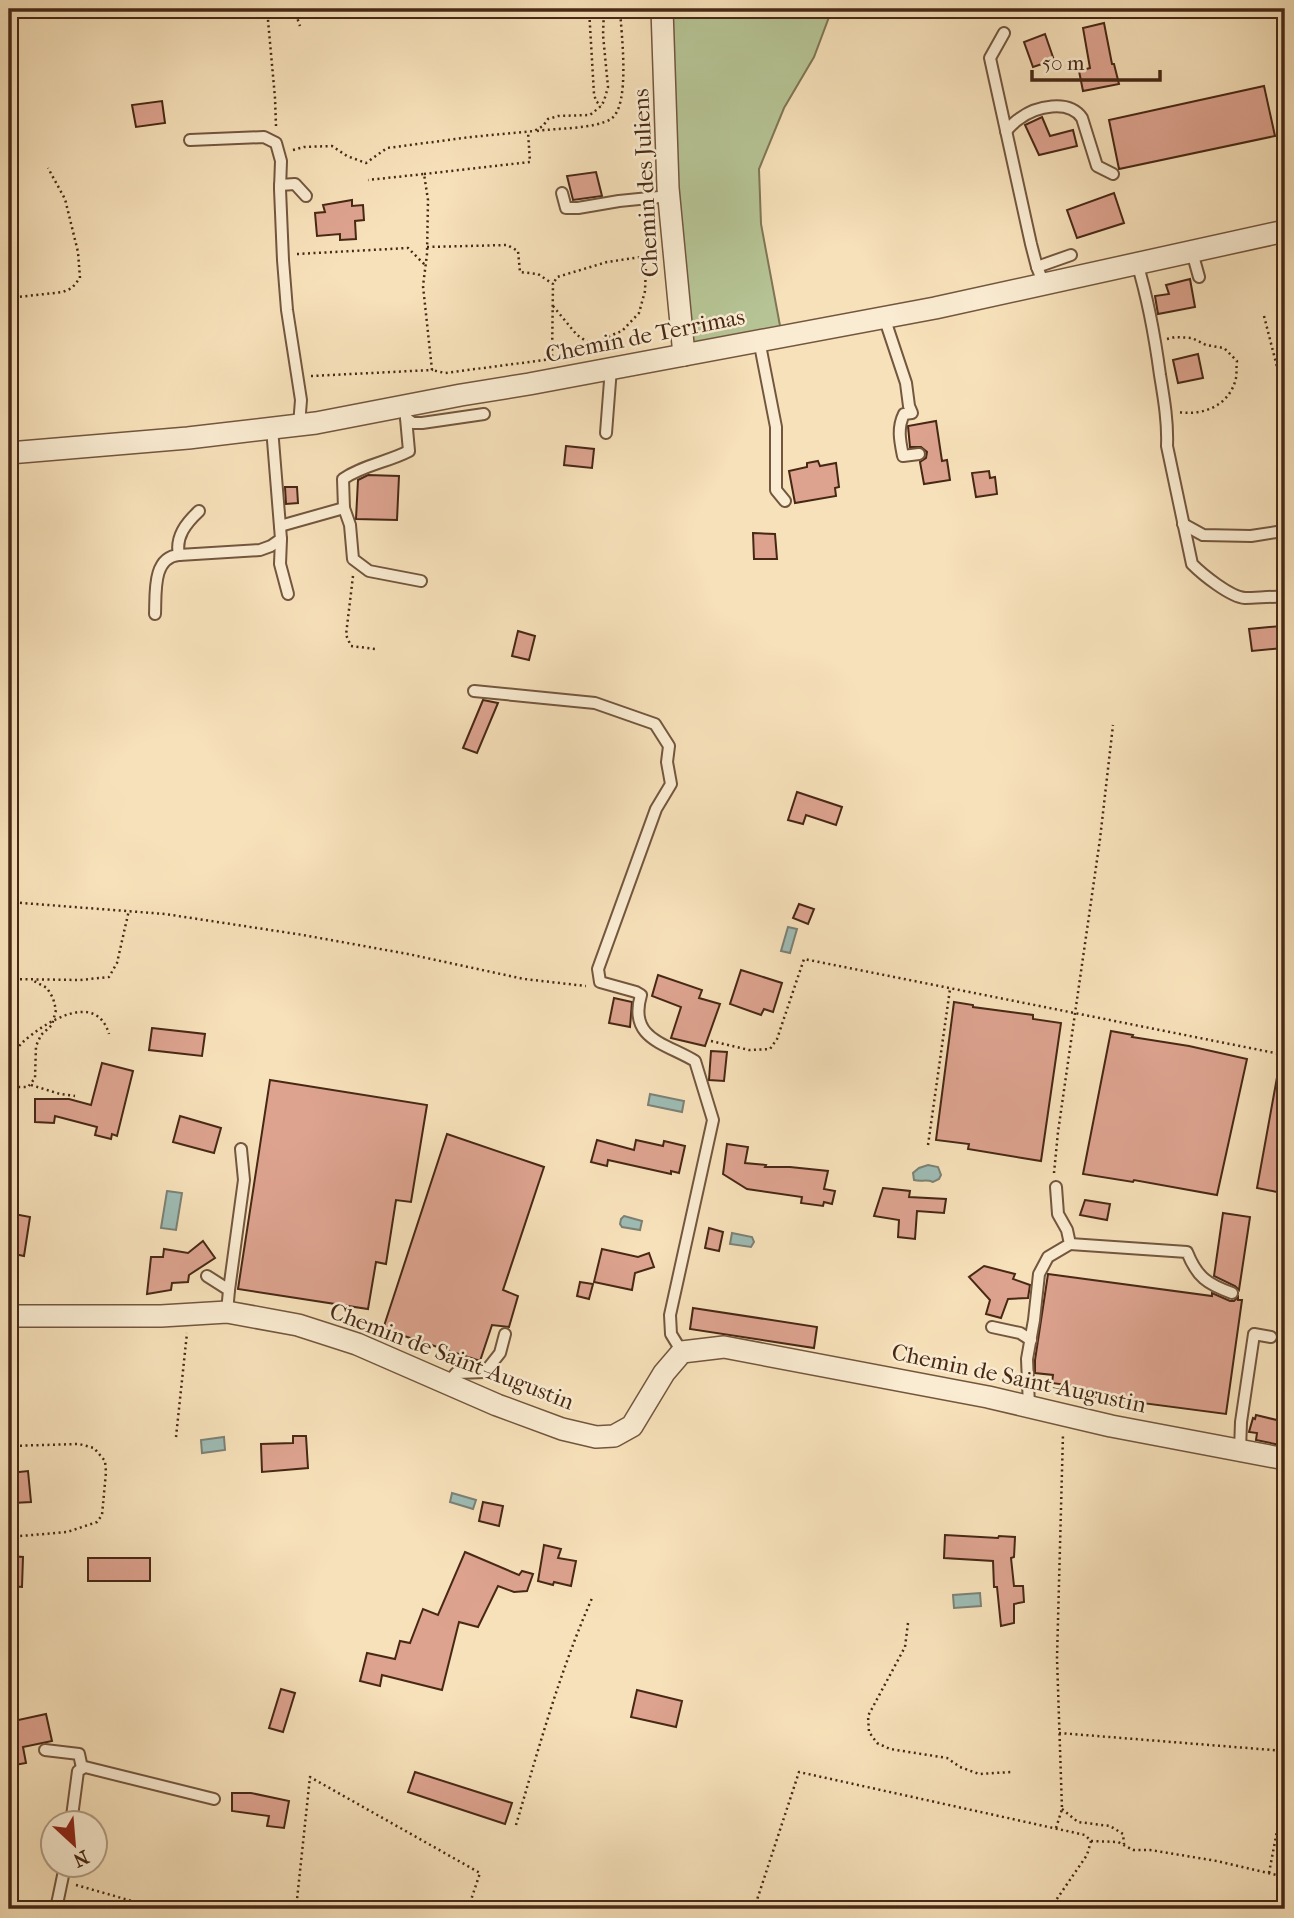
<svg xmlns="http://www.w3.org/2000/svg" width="1294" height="1918" font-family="'IM FELL French Canon',serif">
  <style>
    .green { fill: #b6c495; stroke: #7e7655; stroke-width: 2 }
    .water { fill: #9ebcb5; stroke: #7b8175; stroke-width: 2 }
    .building { fill: #dda38f; stroke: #472815; stroke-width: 2 }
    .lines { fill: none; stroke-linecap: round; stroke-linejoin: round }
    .service-casing { stroke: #73563e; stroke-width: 14 }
    .minor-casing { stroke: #73563e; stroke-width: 24 }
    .path { stroke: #472815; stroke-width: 2.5; stroke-dasharray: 2 3.5; stroke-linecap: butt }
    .service { stroke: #faecd2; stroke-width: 10 }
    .minor { stroke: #faecd2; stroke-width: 21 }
    .labels { text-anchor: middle; stroke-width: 5; stroke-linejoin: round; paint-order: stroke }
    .street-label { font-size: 23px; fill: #472815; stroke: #faecd2 }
  </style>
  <rect width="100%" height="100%" fill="#f7e1ba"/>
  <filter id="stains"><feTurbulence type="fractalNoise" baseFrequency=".00286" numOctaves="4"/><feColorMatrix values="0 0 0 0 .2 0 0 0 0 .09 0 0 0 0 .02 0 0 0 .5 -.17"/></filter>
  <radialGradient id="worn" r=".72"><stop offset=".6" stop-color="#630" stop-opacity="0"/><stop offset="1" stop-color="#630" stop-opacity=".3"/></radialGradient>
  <path class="green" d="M668 9H832L814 57 784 108 759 169 761 224 781 331 687 349Z"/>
  <g class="water">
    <path d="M788 927 797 929 790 953 781 951Z"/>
    <path d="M650 1094 684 1101 682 1112 648 1105Z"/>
    <path d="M928 1165 938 1167 941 1175 939 1179 933 1182C927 1179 921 1182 914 1180L913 1173 919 1168Z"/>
    <path d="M167 1191 182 1193 176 1230 161 1228Z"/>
    <path d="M624 1216 642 1221 640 1230 622 1227 620 1224 621 1219Z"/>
    <path d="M732 1233 752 1237 754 1242 751 1247 730 1244Z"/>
    <path d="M224 1437 225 1450 202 1453 201 1440Z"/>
    <path d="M452 1493 476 1500 473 1509 450 1502Z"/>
    <path d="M980 1593 981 1606 954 1608 953 1595Z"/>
  </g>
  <g class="building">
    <path d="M1104 23 1112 64H1114L1119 84 1083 91 1079 71 1090 68 1083 28Z"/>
    <path d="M1045 34 1054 60 1033 67 1024 42Z"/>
    <path d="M1264 86 1275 136 1119 169 1109 120Z"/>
    <path d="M162 101 165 123 136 127 132 105Z"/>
    <path d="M1042 117 1050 136 1073 130 1077 146 1039 155 1025 125Z"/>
    <path d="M596 172 602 196 573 200 567 176Z"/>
    <path d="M1114 193 1124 223 1077 238 1067 210Z"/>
    <path d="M352 200V206L363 205 364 220 355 221 356 239 340 240V234L317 236 315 213 325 212 323 205Z"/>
    <path d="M1190 279 1195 307 1158 314 1155 296 1169 294 1166 285Z"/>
    <path d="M1198 354 1203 378 1178 383 1173 360Z"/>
    <path d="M936 421 942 461 947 460 950 480 924 484 920 462 926 458 927 452 921 447H910L908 426Z"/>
    <path d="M566 446 594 449 592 468 564 465Z"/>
    <path d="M818 461 820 466 836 463 839 487 835 488 836 496 795 503 789 471 807 467V463Z"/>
    <path d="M989 471 990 478 995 477 997 494 976 497 972 473Z"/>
    <path d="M368 475 399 476 397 520 356 519 358 480Z"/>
    <path d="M285 487H297L298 503 286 504Z"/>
    <path d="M753 533 775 534 777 559H754Z"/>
    <path d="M1281 626 1283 648 1252 651 1249 629Z"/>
    <path d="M518 631 535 636 529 660 512 656Z"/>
    <path d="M483 700 498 703 477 753 463 748Z"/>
    <path d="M797 792 842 807 836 825 806 815 803 824 788 820Z"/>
    <path d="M799 904 814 909 808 924 793 918Z"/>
    <path d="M741 970 782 983 773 1012 764 1009 761 1015 730 1004Z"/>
    <path d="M658 975 702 990 699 998 720 1004 705 1046 671 1038 681 1007 652 996Z"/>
    <path d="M614 998 632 1002 630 1027 609 1023Z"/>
    <path d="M954 1002 973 1005V1007L1033 1015V1019L1061 1023 1041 1161 968 1149 969 1144 936 1140Z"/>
    <path d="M152 1028 205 1034 202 1056 149 1050Z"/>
    <path d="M1111 1031 1133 1035 1132 1037 1189 1046 1247 1059 1217 1195 1134 1180 1133 1182 1083 1174Z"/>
    <path d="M711 1051 727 1052 724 1081 709 1080Z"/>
    <path d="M102 1063 133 1071 117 1136 112 1134 111 1139 95 1135 97 1127 55 1116 54 1123 35 1122V1099H69L91 1105Z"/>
    <path d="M1278 1072 1285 1073V1145L1277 1192 1257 1188Z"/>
    <path d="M270 1080 427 1105 411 1202 396 1200 386 1264 376 1262 368 1309 238 1289Z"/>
    <path d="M180 1116 221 1128 214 1153 173 1142Z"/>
    <path d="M447 1134 544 1167 503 1290 518 1296 509 1327 492 1325 480 1361 383 1329Z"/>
    <path d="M597 1140 634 1150 636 1140 663 1146 664 1141 685 1146 679 1173 671 1171V1174L608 1160 607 1166 591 1162Z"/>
    <path d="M727 1144 748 1147 745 1163 766 1165 765 1167H790L828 1171 824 1189 835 1191 832 1204 824 1202 823 1206 801 1203 802 1197 747 1189 723 1174Z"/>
    <path d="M883 1188 910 1191 909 1197 946 1199 944 1213 917 1211 915 1239 898 1237 899 1220 874 1216Z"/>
    <path d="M1085 1200 1110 1204 1107 1220 1080 1215Z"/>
    <path d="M9 1213 30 1217 24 1256 9 1253Z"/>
    <path d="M1223 1213 1250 1217 1239 1290 1235 1286 1214 1276Z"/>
    <path d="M709 1228 723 1232 719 1251 705 1248Z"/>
    <path d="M203 1241 215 1258 189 1275 188 1282 172 1283 171 1290 147 1294 151 1257H163L164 1249 188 1253Z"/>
    <path d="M602 1249 638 1257 649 1253 654 1267 635 1273 632 1290 594 1282Z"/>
    <path d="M984 1266 1015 1274 1013 1279 1030 1285 1028 1298 1008 1299 1001 1318 986 1314 990 1300 969 1277Z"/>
    <path d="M1048 1274 1212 1296V1293L1230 1301H1234L1238 1297V1300H1242L1226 1414 1073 1394 1074 1386 1052 1383 1053 1375 1035 1373V1360Z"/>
    <path d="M580 1282 593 1284 589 1299 577 1296Z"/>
    <path d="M693 1308 817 1327 814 1348 690 1329Z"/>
    <path d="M1256 1415 1285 1422V1446L1256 1440 1257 1433 1249 1432 1253 1418 1255 1419Z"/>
    <path d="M293 1436H306L308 1468 262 1472 261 1444 293 1443Z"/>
    <path d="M28 1471 31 1502 13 1503 10 1473Z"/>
    <path d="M483 1502 503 1506 499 1526 479 1521Z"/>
    <path d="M945 1535 998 1538 999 1536 1015 1537 1014 1557 1011 1558 1014 1586H1023L1024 1602 1014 1604V1623L1001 1626 997 1587H994L993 1561 944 1558Z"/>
    <path d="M544 1545 561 1549 558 1558 576 1561 571 1586 554 1582 553 1585 538 1581Z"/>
    <path d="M465 1552 519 1575 522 1571 533 1574 527 1591 514 1592 498 1586 478 1627 459 1622 442 1690 382 1675 380 1686 360 1681 367 1653 395 1659 400 1641 410 1643 423 1609 438 1615Z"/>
    <path d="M9 1556 23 1557 22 1587 9 1586Z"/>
    <rect x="88" y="1558" width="62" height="23"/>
    <path d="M281 1689 295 1693 283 1732 269 1728Z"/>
    <path d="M637 1690 682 1701 676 1727 631 1717Z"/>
    <path d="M46 1714 52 1741 23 1747 26 1763 9 1766V1722Z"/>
    <path d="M415 1772 512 1803 505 1824 408 1792Z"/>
    <path d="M232 1793H251L289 1801 284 1828 267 1826 269 1816 232 1811Z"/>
  </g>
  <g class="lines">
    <g class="service-casing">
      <g id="service">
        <path d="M1004 33 990 58 1031 244 1037 267 1044 284"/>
        <path d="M1006 131C1010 127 1014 122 1019 119 1036 106 1069 99 1082 118L1097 166 1113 174"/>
        <path d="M190 140 264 137 276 143 281 161 280 189 283 260 287 310 301 400 299 425"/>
        <path d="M280 185 295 184 306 196"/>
        <path d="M562 193 566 208H578L619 201 669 196"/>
        <path d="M1192 252 1199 277"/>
        <path d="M1137 263C1148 299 1155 338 1160 375 1164 399 1168 422 1167 446L1192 564C1202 574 1230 597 1245 598 1258 598 1271 596 1285 597"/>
        <path d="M1037 267 1071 255"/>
        <path d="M884 317 906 383 909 406 912 413 904 414C897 428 900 441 903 456L919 454"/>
        <path d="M759 340 776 427V490L785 501"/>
        <path d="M406 416V418L413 423H422L484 414"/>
        <path d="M406 418 409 451C388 462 363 465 343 479L344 508 350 525 353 559 369 571 421 581"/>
        <path d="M606 433 611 368"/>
        <path d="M199 511C186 523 175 537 179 555L260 550 271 546 281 539 272 428"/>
        <path d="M1183 524 1203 535 1251 536 1283 531 1285 532"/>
        <path d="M280 526 344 508"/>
        <path d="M281 539 280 564 288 594"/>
        <path d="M155 614C156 594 152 557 179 555"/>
        <path d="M474 691 595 703 655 724 669 746 667 762 671 784 656 809 598 969 600 982 636 992 641 995C628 1039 665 1043 695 1061L713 1120 670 1315 671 1334 682 1352"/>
        <path d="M1070 1244 1187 1252C1197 1277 1207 1284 1232 1293"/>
        <path d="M207 1276 229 1290 227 1312"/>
        <path d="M229 1290 244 1180 241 1149"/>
        <path d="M992 1327 1020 1333 1031 1340"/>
        <path d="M448 1383 456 1373 485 1372 500 1353 505 1334"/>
        <path d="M1029 1406 1027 1359 1034 1320 1039 1274 1048 1257 1070 1244 1067 1230 1058 1214 1056 1187"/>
        <path d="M1240 1450 1241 1422 1254 1334 1271 1337"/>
        <path d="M45 1750 79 1754 82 1768"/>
        <path d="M71 1824 78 1771 85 1767 214 1799"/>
        <path d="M56 1909 65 1866"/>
      </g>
    </g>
    <g class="minor-casing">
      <g id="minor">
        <path d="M662 9 668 188 684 355"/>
        <path d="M9 453 188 438 316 423 461 395 529 384 935 308 1285 231"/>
        <path d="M9 1316H161L227 1312 298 1325 357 1344 497 1405 562 1429 596 1437 614 1436 632 1426 664 1373 682 1352 724 1347 988 1397 1111 1426 1285 1459"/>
      </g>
    </g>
    <g class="path">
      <path d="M267 9 275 98 276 126"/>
      <path d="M294 9 300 26"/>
      <path d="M589 9 594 94 596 101 601 106"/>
      <path d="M537 131C557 128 595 129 611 119 631 105 621 32 620 9"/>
      <path d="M293 150 304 147 332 146 347 156 366 163 387 148 471 137 534 131 543 126 548 119 558 116 590 115 601 106 604 101 608 87 603 35 604 9"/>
      <path d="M424 174 530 162 528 132"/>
      <path d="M427 247 507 245 518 251 520 272 538 274 553 284 552 359 445 373 432 370"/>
      <path d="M297 254 408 248 425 265"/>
      <path d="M9 298 63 292 72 288 80 278 78 252 65 199 48 168"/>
      <path d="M553 306 577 335 589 343"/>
      <path d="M1264 316 1285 398"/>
      <path d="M1167 339 1175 337 1192 338 1206 345 1224 348 1237 361C1236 367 1237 373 1236 378 1230 405 1204 416 1179 412"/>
      <path d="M552 359 622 331 639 313 645 291 646 266 641 257 607 262 557 277 553 284"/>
      <path d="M311 376 432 370 423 286 427 254 428 200 424 174 368 180"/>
      <path d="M353 576 346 635 351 646 375 649"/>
      <path d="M9 902 165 914 303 935 408 954 524 979 586 986"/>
      <path d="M9 979 80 980 109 977 117 963 129 910"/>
      <path d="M711 1041 749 1050 770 1049 777 1039 804 959 1285 1055"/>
      <path d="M9 1059C13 1053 18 1047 23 1042 45 1022 96 990 109 1034"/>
      <path d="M9 1082 15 1087H28L35 1078 36 1046 41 1035 52 1025 56 1010 53 998 47 988 32 980"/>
      <path d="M31 1085 60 1094 75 1096"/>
      <path d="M928 1145 950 989"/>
      <path d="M1054 1173 1058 1132 1100 839 1113 725"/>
      <path d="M176 1437 187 1333"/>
      <path d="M9 1446 79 1444 94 1448 105 1461 106 1472 102 1515 97 1522 67 1532 9 1537"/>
      <path d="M1283 1478V1553L1285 1573"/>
      <path d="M908 1623 905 1647 868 1716 869 1732 877 1743 890 1749 947 1758 960 1767 979 1774 1011 1772"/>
      <path d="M1285 1653V1671"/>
      <path d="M1059 1733 1285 1751"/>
      <path d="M1062 1809 1078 1822 1110 1826 1123 1834 1124 1844"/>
      <path d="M516 1825C539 1747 560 1670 593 1596"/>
      <path d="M1056 1828 1062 1809 1057 1658 1063 1434"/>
      <path d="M1091 1841 1118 1842 1133 1850H1150L1217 1861 1285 1877"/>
      <path d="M1269 1873 1285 1789"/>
      <path d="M76 1885 160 1909"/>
      <path d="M296 1909 310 1777 480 1873 468 1909"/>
      <path d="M754 1909 799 1772 1085 1835 1091 1841 1087 1855 1050 1909"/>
    </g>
    <use href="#service" class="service"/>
    <use href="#minor" class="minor"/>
  </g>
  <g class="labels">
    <g class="street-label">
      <text transform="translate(645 183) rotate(-93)" y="8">Chemin des Juliens</text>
      <text transform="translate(645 335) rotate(-11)" y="8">Chemin de Terrimas</text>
      <text transform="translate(452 1356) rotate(21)" y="8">Chemin de Saint-Augustin</text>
      <text transform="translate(1019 1378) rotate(12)" y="8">Chemin de Saint-Augustin</text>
    </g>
  </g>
  <rect width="1294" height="1918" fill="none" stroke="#f7e1ba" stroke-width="35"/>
  <rect x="10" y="10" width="1273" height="1897" fill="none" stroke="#472815" stroke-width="3.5"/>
  <rect x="18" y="18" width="1259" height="1883" fill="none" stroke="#472815" stroke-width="2"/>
  <g transform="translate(74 1844) rotate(154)"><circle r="33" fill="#faecd2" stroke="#b29e86" stroke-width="2"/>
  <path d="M0-5L12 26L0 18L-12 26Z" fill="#8f2418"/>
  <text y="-10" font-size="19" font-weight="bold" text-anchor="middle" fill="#472815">N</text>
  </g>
  <path d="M1032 70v10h128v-10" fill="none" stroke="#472815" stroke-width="3.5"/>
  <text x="1042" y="70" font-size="21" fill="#472815" stroke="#faecd2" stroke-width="5" paint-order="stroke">50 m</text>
  <rect width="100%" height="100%" filter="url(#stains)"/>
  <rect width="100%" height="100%" fill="url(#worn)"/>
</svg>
